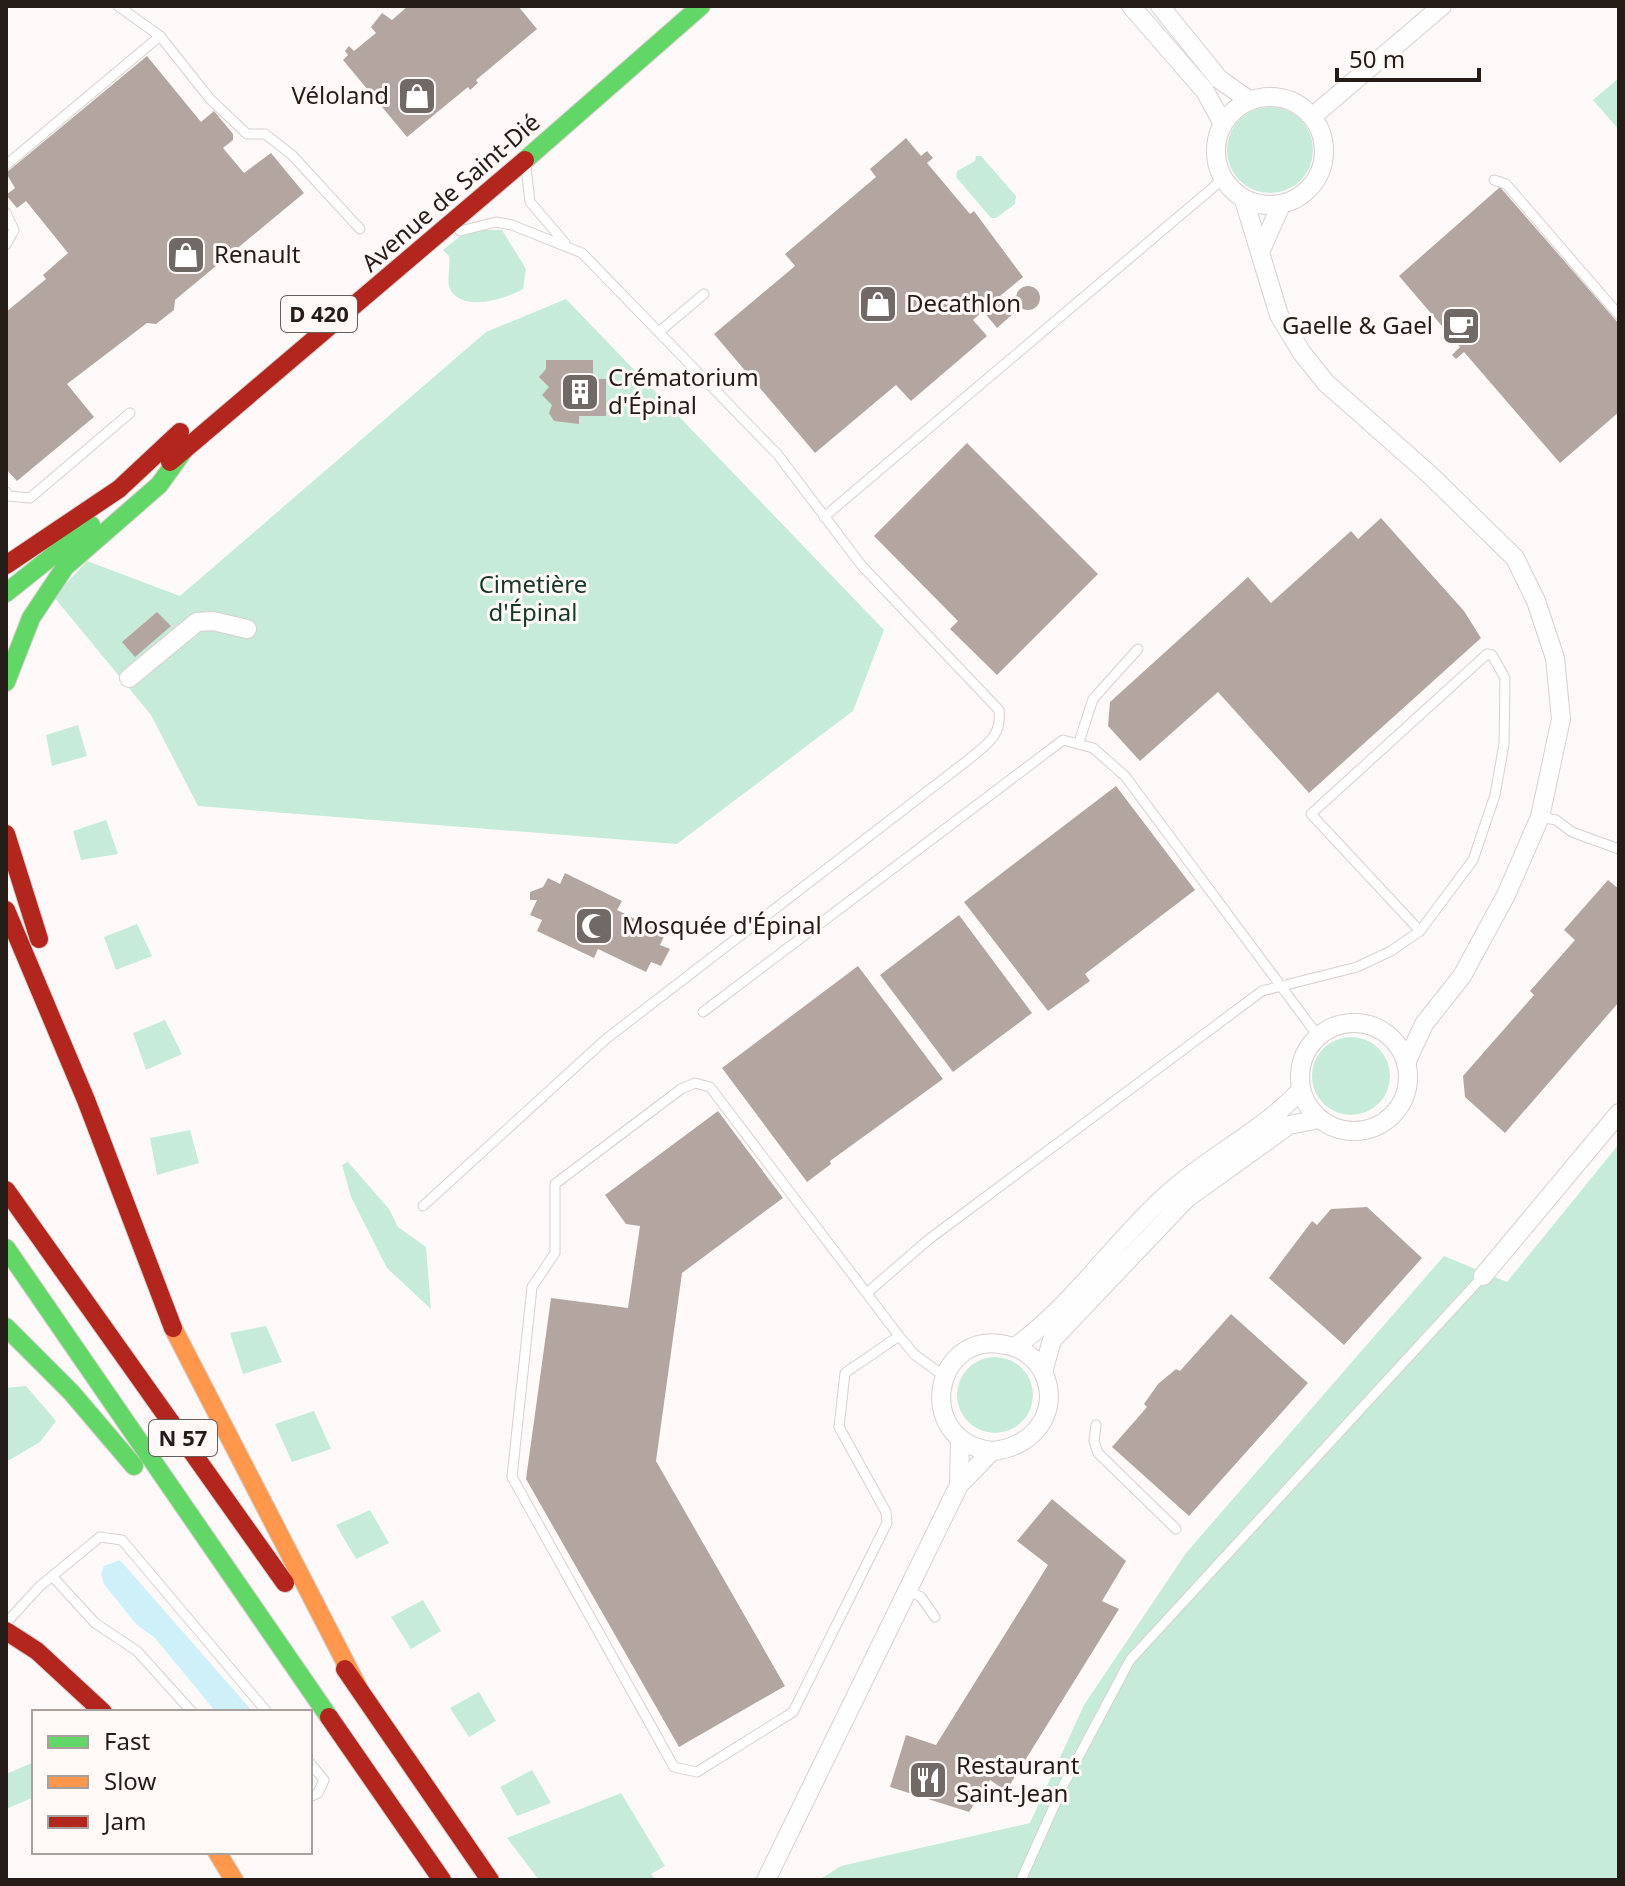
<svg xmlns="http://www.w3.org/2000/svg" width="1625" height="1886" font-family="'Noto Sans',sans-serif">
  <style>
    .green { fill: #c6ebd9 }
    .water { fill: #cef0f9 }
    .building { fill: #b3a6a0 }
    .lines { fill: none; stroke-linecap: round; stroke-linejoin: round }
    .lane-casing { stroke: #d7d0ce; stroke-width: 11 }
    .street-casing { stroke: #d7d0ce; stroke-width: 20 }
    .fast-casing { stroke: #d7d0ce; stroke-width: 20 }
    .slow-casing { stroke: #d7d0ce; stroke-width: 20 }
    .jam-casing { stroke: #d7d0ce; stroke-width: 20 }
    .lane { stroke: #fffefe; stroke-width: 9 }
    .street { stroke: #fffefe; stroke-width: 18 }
    .fast { stroke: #63d668; stroke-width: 18 }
    .slow { stroke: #ff974d; stroke-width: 18 }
    .jam { stroke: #b3261e; stroke-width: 18 }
    .labels { text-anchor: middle; stroke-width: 6; stroke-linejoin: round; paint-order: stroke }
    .shield { fill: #fef8f6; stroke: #665e5a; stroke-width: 2 }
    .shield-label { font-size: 22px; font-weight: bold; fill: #251c17 }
    .poi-label { font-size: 24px; fill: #251c17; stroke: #fef8f6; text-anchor: start }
    .street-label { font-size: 24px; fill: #251c17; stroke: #fef8f6 }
    .park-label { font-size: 24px; fill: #153729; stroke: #fef8f6 }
  </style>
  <rect width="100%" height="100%" fill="#fcf9f8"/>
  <g class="green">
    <path d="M1619 78V130L1593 100Z"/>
    <circle cx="1270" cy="150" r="43"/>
    <path d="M976 156H981L1016 196 1015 204 996 218H991L956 177 957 171 975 161Z"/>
    <path d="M480 230H502L526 269 523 289C505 299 463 313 450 289 446 280 451 266 449 256L443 250 459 237Z"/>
    <path d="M566 299 884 630 853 711 677 844 198 806 151 715 54 597 87 561 180 596 486 332Z"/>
    <path d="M78 725 87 756 52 766 46 735Z"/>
    <path d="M106 820 118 854 81 860 73 831Z"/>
    <path d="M137 924 152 956 116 970 104 937Z"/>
    <path d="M165 1020 182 1054 146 1070 133 1033Z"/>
    <circle cx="1351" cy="1076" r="39"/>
    <path d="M190 1130 199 1163 157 1175 150 1138Z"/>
    <path d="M1619 1144V1880H819L841 1866 1030 1823 1084 1705 1186 1553 1444 1256 1507 1282Z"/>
    <path d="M348 1162 389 1209 398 1227 426 1247 431 1309 387 1268 351 1197 342 1165Z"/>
    <path d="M266 1326 282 1362 243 1374 230 1333Z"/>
    <circle cx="995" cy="1395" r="38"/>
    <path d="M26 1386 56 1421 40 1442 6 1462V1388Z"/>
    <path d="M314 1411 331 1449 292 1462 275 1424Z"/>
    <path d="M370 1510 389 1543 356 1559 336 1525Z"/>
    <path d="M423 1600 441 1631 411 1649 391 1617Z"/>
    <path d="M479 1692 496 1721 469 1737 450 1708Z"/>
    <path d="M34 1762V1797L6 1809V1774Z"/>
    <path d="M532 1770 551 1803 517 1816 500 1787Z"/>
    <path d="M621 1793 665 1866 651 1874 656 1880H539L507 1838Z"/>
  </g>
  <path class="water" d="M120 1560 253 1712H216L155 1638 136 1624 104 1584 101 1574 104 1566Z"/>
  <g class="building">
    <path d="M408 6H518L537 29 476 80 478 83 470 90 468 87 407 137 343 60 348 55 345 51 349 46 354 51 376 33 371 27 382 13 392 20Z"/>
    <path d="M147 56 201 122 214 111 233 134V140L223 148 244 173 271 153 304 193 175 300 174 310 156 324 147 323 67 384 94 417 17 481 6 469V312L46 279 43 275 68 253 26 201 17 208 6 195 15 188 6 173Z"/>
    <path d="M906 138 921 156 927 151 933 158 927 163 970 214 974 211 1023 277 1000 296 1014 313 997 328 983 311 973 320 987 336 911 401 896 385 815 453 714 334 795 266 785 254 876 177 870 169Z"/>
    <path d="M1500 187 1619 324V412L1560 463 1464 352 1456 359 1452 355 1460 347 1399 276Z"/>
    <circle cx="1028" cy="298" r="12"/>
    <path d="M546 360H593V379H606V416H579V424L554 421 549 413 552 405 542 395 549 387 539 377 546 369Z"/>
    <path d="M967 443 1098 574 997 675 950 629 958 621 874 536Z"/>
    <path d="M1381 518 1464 611 1481 638 1309 793 1218 692 1140 761 1108 726 1110 702 1248 577 1271 603 1351 531 1358 539Z"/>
    <path d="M157 612 171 626 135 657 122 642Z"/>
    <path d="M1116 786 1195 890 1085 974 1090 981 1048 1011 964 902Z"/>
    <path d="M565 873 622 901 617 910 665 934 660 945 670 949 661 966 651 962 646 972 598 949 594 958 537 931 542 920 530 915 537 900H530V892L543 887 548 878 560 884Z"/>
    <path d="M1608 880 1619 889V1002L1505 1133 1465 1097 1463 1076 1534 995 1530 991 1575 940 1564 930Z"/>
    <path d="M959 915 1032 1013 953 1072 880 975Z"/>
    <path d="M858 966 943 1079 830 1161 831 1164 807 1182 722 1068Z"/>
    <path d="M718 1111 783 1198 682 1273 656 1461 785 1686 679 1747 526 1479 551 1298 628 1308 640 1226 626 1224 605 1195Z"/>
    <path d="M1367 1207 1422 1258 1344 1345 1269 1278 1312 1221 1317 1225 1331 1209Z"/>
    <path d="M1231 1314 1308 1383 1189 1516 1112 1447 1147 1407 1144 1404 1158 1384 1176 1369 1180 1371Z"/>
    <path d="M1052 1499 1126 1561 1102 1601 1119 1609 1006 1791 990 1780 969 1812 890 1787 906 1735 936 1745 1048 1565 1017 1541Z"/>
  </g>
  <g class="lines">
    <g class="lane-casing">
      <g id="lane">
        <path d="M118 6 160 36"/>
        <path d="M6 165 160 36 210 99 247 134H265L292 155 360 229"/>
        <path d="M526 167 530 202 565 243"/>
        <path d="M1494 180 1506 184 1619 315"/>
        <path d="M6 213 14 230 6 245"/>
        <path d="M660 331 704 294"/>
        <path d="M6 492 9 496 30 498 130 413"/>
        <path d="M824 517 1223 179"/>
        <path d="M1079 742 1093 699 1138 649"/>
        <path d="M1540 817 1556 820 1572 832 1619 849"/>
        <path d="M703 1012 1063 740 1093 748 1125 776 1318 1036"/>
        <path d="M423 1206 606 1039 968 760C987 744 1002 736 999 710L862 566 778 455 582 253 512 225 496 222 460 231"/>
        <path d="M868 1292 928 1240 1262 991 1357 967 1391 951 1420 931 1473 860 1495 795 1504 744 1505 678 1492 655 1487 654 1311 814 1420 931"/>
        <path d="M899 1336 845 1373 839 1427 886 1512 887 1523 793 1712 697 1772 674 1767 512 1477 532 1287 555 1253V1184L681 1089 695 1083 710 1087 899 1336 915 1355 944 1376"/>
        <path d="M1096 1425 1094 1441 1098 1453 1176 1529"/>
        <path d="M52 1576 95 1623 137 1651 192 1712"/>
        <path d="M908 1590 921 1597 935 1617"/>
        <path d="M6 1623 40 1586 100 1537 122 1540 267 1712"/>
        <path d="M310 1763 324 1780 318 1793 310 1797"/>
        <path d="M1021 1880 1064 1784 1130 1660 1483 1276"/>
      </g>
    </g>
    <g class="street-casing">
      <g id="street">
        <path d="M1131 6 1205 91 1223 124"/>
        <path d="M1160 6 1219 79 1250 101"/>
        <circle cx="1270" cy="151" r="54"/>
        <path d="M1312 117 1442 6"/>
        <path d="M1244 200 1279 315 1302 353 1326 383 1429 474 1515 558 1536 601 1555 658 1561 719 1540 817 1506 895 1462 976 1424 1024 1406 1063"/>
        <path d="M1260 252 1281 205"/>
        <path d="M129 678 197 622 213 621 247 629"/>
        <circle cx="1354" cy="1077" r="54"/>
        <path d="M1483 1276 1619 1113"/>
        <path d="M1015 1347C1072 1306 1111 1246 1162 1199 1205 1158 1261 1133 1301 1090"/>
        <path d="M1043 1372 1052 1340 1186 1199 1289 1125 1319 1119"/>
        <path d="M959 1485 960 1439"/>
        <path d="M766 1880 959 1485 992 1451C1031 1448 1061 1414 1044 1374 1037 1359 1023 1348 1006 1345 934 1328 912 1441 992 1451"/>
      </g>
    </g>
    <g class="fast-casing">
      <g id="fast">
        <path d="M525 160 701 6"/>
        <path d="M6 593 91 525"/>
        <path d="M6 682 31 618 65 567 159 485 185 449"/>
        <path d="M6 1248 329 1717"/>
        <path d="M6 1327 71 1392 134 1466"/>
      </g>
    </g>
    <g class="slow-casing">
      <g id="slow">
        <path d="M173 1328 358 1687"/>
        <path d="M217 1852 234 1880"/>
      </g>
    </g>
    <g class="jam-casing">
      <g id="jam">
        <path d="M170 462 525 160"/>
        <path d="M6 565 119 489 180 432"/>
        <path d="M6 834 39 939"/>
        <path d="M6 910 86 1100 173 1328"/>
        <path d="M6 1190 285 1583"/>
        <path d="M6 1631 37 1651 103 1712"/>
        <path d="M345 1669 490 1880"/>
        <path d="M329 1717 442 1880"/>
      </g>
    </g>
    <use href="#lane" class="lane"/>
    <use href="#street" class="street"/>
    <use href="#fast" class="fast"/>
    <use href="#slow" class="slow"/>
    <use href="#jam" class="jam"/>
  </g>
  <defs>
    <g id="shop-square" transform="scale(2)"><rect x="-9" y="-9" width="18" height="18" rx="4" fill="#706966" stroke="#fef8f6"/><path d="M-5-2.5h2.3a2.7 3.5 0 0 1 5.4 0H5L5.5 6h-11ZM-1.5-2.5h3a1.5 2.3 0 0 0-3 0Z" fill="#fff"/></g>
    <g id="cafe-square" transform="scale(2)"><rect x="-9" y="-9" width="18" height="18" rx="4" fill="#706966" stroke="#fef8f6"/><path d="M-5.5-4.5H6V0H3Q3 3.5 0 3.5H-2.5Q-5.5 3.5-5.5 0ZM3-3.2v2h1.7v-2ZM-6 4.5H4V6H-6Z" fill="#fff"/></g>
    <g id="building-square" transform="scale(2)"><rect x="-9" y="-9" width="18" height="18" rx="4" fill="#706966" stroke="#fef8f6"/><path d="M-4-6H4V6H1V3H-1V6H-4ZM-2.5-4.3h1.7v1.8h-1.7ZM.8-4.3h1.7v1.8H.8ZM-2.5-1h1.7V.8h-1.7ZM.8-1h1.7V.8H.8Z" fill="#fff"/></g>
    <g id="mosque-square" transform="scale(2)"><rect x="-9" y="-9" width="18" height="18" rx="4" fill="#706966" stroke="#fef8f6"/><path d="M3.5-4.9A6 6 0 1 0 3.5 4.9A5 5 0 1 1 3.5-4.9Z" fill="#fff"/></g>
    <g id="restaurant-square" transform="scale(2)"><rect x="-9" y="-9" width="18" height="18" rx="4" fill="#706966" stroke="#fef8f6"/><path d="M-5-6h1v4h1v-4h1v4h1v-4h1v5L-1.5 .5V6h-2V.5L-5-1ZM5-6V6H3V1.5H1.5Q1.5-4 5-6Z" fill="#fff"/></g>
  </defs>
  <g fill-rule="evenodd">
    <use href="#shop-square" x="417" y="96"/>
    <use href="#shop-square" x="186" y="255"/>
    <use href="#shop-square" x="878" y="304"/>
    <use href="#cafe-square" x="1461" y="326"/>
    <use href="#building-square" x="580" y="392"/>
    <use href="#mosque-square" x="594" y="926"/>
    <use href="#restaurant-square" x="928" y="1780"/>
  </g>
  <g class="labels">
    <g class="shield">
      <rect x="281" y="296" width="76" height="36" rx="6"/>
      <rect x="149" y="1420" width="68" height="36" rx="6"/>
    </g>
    <g class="shield-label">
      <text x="319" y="322">D 420</text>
      <text x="183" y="1446">N 57</text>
    </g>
    <g class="poi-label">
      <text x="389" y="104" text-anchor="end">Véloland</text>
      <text x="214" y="263">Renault</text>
      <text x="906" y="312">Decathlon</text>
      <text x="1433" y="334" text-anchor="end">Gaelle &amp; Gael</text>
      <text x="608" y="386">Crématorium<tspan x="608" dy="28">d'Épinal</tspan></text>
      <text x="622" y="934">Mosquée d'Épinal</text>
      <text x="956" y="1774">Restaurant<tspan x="956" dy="28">Saint-Jean</tspan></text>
    </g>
    <g class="street-label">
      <text transform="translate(451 193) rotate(-41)" y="8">Avenue de Saint-Dié</text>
    </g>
    <g class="park-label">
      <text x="533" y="593">Cimetière<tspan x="533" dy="28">d'Épinal</tspan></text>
    </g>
  </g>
  <rect width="1625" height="1886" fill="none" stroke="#251c17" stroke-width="16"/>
  <rect x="32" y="1710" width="280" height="144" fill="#fef8f6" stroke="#a7a09d" stroke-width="2"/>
  <rect x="48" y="1736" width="40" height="12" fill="#63d668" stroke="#a7a09d" stroke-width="2"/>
  <text x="104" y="1750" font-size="24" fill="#251c17">Fast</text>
  <rect x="48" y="1776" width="40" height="12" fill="#ff974d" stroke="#a7a09d" stroke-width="2"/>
  <text x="104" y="1790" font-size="24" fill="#251c17">Slow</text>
  <rect x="48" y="1816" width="40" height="12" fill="#b3261e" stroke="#a7a09d" stroke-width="2"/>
  <text x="104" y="1830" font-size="24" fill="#251c17">Jam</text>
  <path d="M1337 68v12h142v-12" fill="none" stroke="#251c17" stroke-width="4"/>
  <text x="1349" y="68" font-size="24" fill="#251c17" stroke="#fef8f6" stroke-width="6" paint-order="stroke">50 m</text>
</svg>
